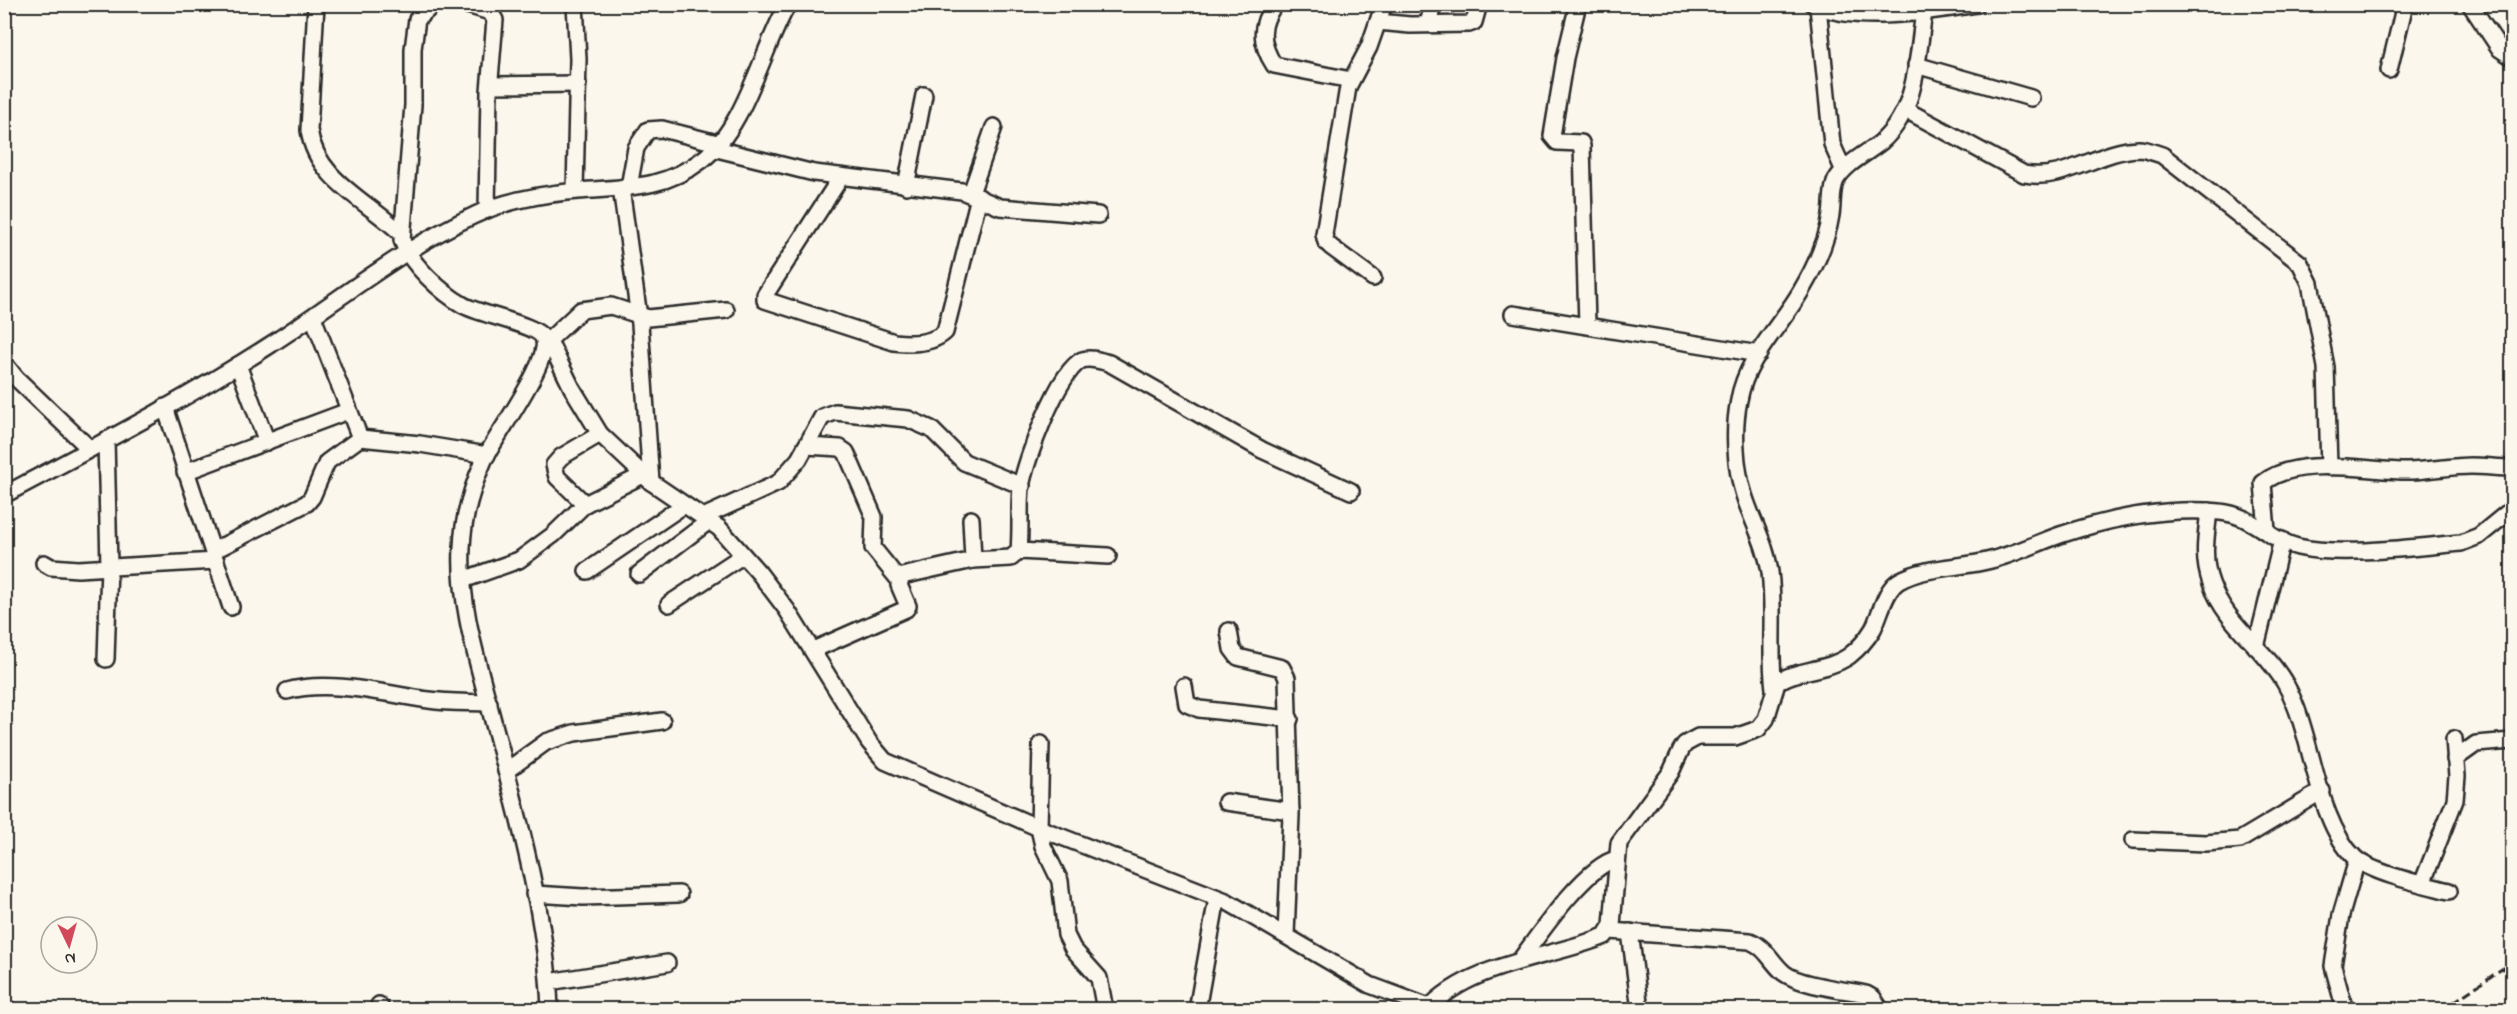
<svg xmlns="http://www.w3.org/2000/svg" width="2517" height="1014" font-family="'Indie Flower',sans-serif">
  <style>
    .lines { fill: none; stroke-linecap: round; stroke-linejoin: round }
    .minor-casing { stroke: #2b2b2b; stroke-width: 20 }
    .minor { stroke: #fbf7ec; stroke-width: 15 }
    .rail { stroke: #2b2b2b; stroke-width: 3; stroke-dasharray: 9 4.5; stroke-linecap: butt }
  </style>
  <rect width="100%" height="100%" fill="#fbf7ec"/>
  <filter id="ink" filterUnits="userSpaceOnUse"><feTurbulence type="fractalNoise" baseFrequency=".0167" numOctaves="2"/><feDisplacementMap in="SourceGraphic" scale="12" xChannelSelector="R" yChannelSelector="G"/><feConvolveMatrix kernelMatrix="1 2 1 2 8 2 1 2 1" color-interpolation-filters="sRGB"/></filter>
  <g filter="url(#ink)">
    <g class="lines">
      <g class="minor-casing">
        <g id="minor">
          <path d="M316 4 309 130C316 180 368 201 402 234"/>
          <path d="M434 4 417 19 413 49V105L402 240C410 264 442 293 463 305 480 315 541 325 544 340 549 364 496 435 484 460 472 487 463 518 462 548 459 605 478 662 492 717 516 807 547 917 550 1010"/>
          <path d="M464 4 490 12 495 20 489 91 487 210"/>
          <path d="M1275 4C1259 25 1260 43 1274 65L1351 80"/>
          <path d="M1578 4 1565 58 1552 136 1557 142 1581 143 1582 146 1587 325"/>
          <path d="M1813 4C1857 25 1930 11 1977 4"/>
          <path d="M2470 4 2500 49 2512 57"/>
          <path d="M1818 7 1832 144 1843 169"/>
          <path d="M1378 22 1410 25 1469 24 1474 22 1479 4"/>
          <path d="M1428 24 1433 4"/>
          <path d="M1916 65 2031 98"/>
          <path d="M2389 70 2405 4"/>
          <path d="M490 85 578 84"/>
          <path d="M1906 110 2024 174C2066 182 2098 150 2139 149 2146 149 2155 153 2162 155L2300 263 2310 283 2326 367 2329 467"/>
          <path d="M713 148 814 173 962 191 1000 207 1098 215"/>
          <path d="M841 177 765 295V300L894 342C910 344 932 344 945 332L979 197"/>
          <path d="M906 186 924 95"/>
          <path d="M629 187 636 148 648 130 662 129 717 143"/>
          <path d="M621 188 640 324 651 482"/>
          <path d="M575 191 578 59 575 4"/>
          <path d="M971 193 994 127"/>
          <path d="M1373 278 1331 247 1326 242 1324 234 1348 87 1369 47 1384 4"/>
          <path d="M1513 314 1759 354"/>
          <path d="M313 317 360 438 420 444 487 455"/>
          <path d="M544 340 551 345 572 388 600 434 651 482 719 528 759 573 787 610 869 742 885 761 1039 828 1226 901 1370 985 1429 1007"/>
          <path d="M547 342 581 310 611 306 648 318 726 310"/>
          <path d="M4 363 16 378 90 449"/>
          <path d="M238 365 267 442"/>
          <path d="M165 407 231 607"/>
          <path d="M106 440 109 566 106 659"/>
          <path d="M806 446 840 448 846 452 874 517 873 548 899 580"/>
          <path d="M185 472 348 411"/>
          <path d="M4 495C94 447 185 400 270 345 337 302 402 248 475 215 506 200 543 194 578 191 625 187 663 190 702 160 746 127 761 51 788 4"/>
          <path d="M585 504 557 477 554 465 561 457 600 434"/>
          <path d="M2209 511C2206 537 2202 559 2211 583 2225 624 2266 649 2286 685 2314 735 2315 819 2355 858 2371 873 2426 885 2449 891"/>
          <path d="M703 517 778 483 799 459 822 417 835 412 908 419 931 429 964 462 1022 486"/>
          <path d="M971 519 973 560"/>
          <path d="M2267 531 2263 483C2297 455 2366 471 2407 471 2428 471 2450 466 2471 466 2485 466 2499 468 2512 468"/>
          <path d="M213 551 307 503 312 497 327 462 360 438"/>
          <path d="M1019 551 1108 556"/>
          <path d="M44 563 51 567 78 569 216 561"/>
          <path d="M587 571 684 505"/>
          <path d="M639 574 709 521"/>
          <path d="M463 580 519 560 553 535 585 504 643 475"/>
          <path d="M669 604 742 556"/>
          <path d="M1229 631 1232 649 1238 657 1282 668 1287 678 1291 815 1286 935"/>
          <path d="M2256 647 2282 540"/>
          <path d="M813 650 906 609 908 606 899 585 902 576 973 560 1011 558 1019 551C1021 530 1019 508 1021 487 1025 462 1058 371 1082 360 1090 357 1101 361 1109 363L1262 450 1351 491"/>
          <path d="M1184 686 1187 704 1199 709 1290 719"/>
          <path d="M1774 689C1769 650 1775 611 1770 572 1766 544 1752 521 1744 495 1735 467 1733 429 1739 400 1746 358 1780 327 1801 291 1814 269 1827 241 1831 215 1833 203 1831 190 1836 180 1846 163 1866 154 1881 142 1918 109 1917 58 1924 12"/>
          <path d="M287 691C328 679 387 694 429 700 448 703 469 702 489 703"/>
          <path d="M1041 744 1039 828 1043 846 1060 881 1066 935 1073 949 1099 978 1105 1010"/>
          <path d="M2455 759 2476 744 2512 741"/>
          <path d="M506 771 546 742 574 733 662 721"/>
          <path d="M1226 802 1291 811"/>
          <path d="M2133 840 2206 843 2240 840 2322 791"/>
          <path d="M2422 884 2455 800 2457 776 2454 739"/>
          <path d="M534 894 583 897 679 894"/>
          <path d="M1610 931 1750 941C1767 948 1771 962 1784 973 1799 985 1845 990 1866 994L1873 998 1881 1010"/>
          <path d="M1630 932 1640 1010"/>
          <path d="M1521 959C1540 933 1586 866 1616 859"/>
          <path d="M549 982 667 963"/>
          <path d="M379 1005 382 1010"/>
          <path d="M4 1006 9 1010"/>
          <path d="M1197 1010 1217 898"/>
          <path d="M1427 1010C1471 962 1549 959 1605 936L1612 925 1619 843 1671 772 1681 750 1685 744 1698 737H1735L1758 729 1766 719 1777 683C1794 669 1826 672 1849 656 1858 649 1867 639 1873 629 1880 616 1885 589 1899 581 1926 566 1962 568 1991 560 2015 554 2037 543 2060 535 2111 518 2165 507 2220 512 2253 515 2270 541 2298 547 2340 557 2417 547 2461 543L2479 536 2512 509"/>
          <path d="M2345 1010 2333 966 2341 915 2357 860"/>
        </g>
      </g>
      <use href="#minor" class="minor"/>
      <path class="rail" d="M2442 1010 2512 962"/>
    </g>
  </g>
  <rect width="2517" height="1014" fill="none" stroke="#fbf7ec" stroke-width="24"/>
  <rect x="12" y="12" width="2493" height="990" fill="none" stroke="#2b2b2b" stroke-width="2" filter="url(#ink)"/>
  <g transform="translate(69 945) rotate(175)"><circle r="28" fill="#fbf7ec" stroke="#a8a59f" stroke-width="1.5"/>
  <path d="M0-4.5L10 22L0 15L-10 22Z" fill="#d1495b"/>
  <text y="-9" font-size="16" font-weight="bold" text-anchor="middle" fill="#2b2b2b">N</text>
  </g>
</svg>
